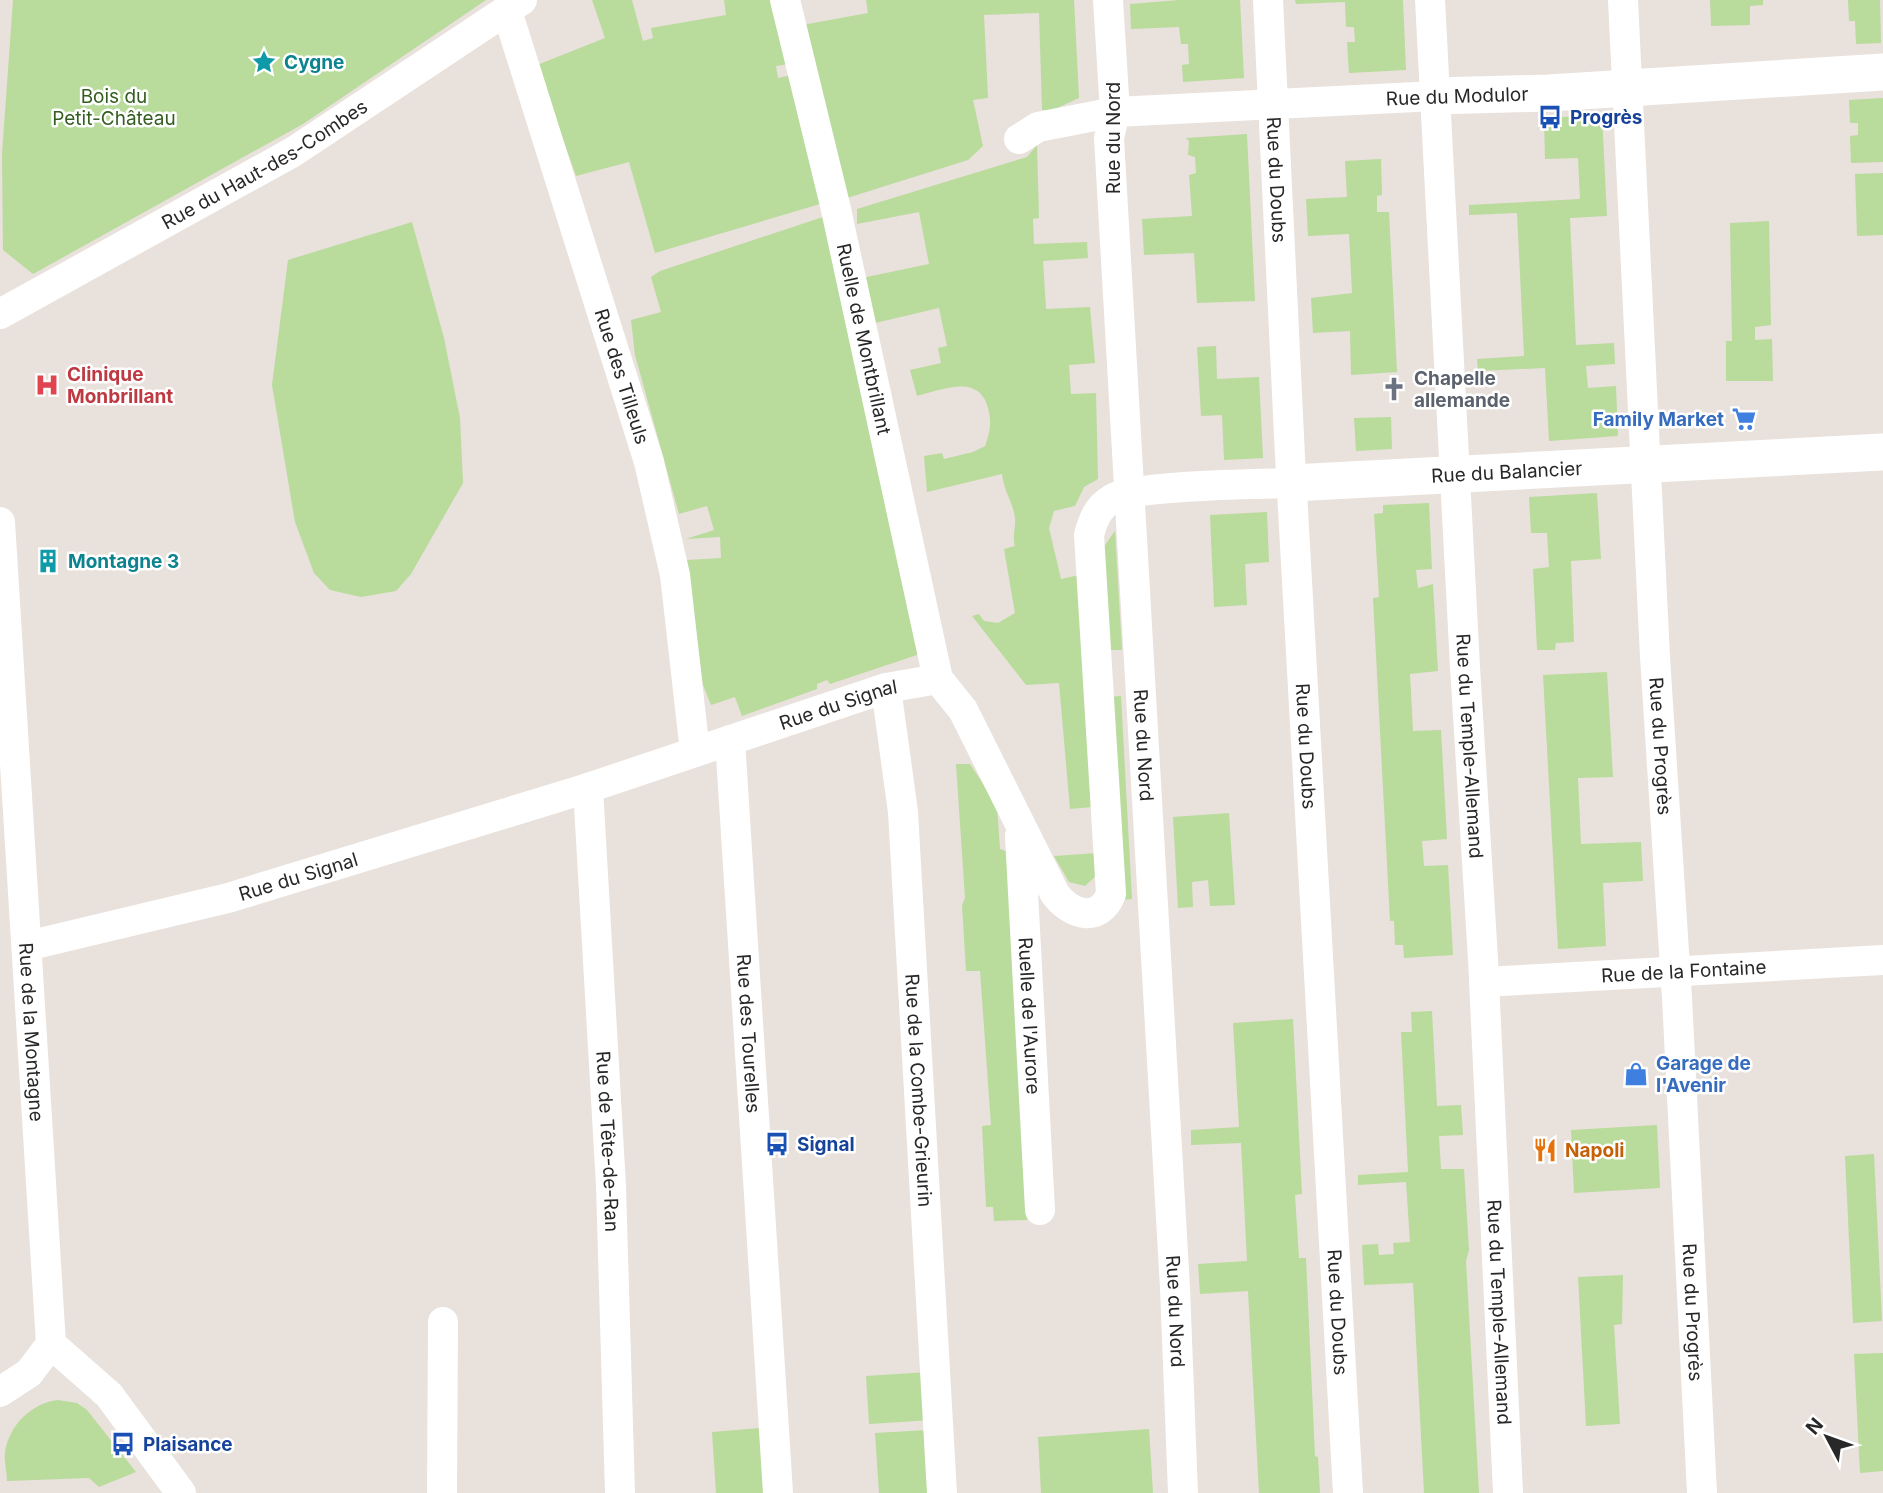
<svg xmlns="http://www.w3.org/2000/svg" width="1883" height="1493" font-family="Inter,sans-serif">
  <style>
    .green { fill: #b9db9c }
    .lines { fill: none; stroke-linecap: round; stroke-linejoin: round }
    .minor { stroke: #fff; stroke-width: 30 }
    .tertiary { stroke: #fff; stroke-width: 37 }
    .labels { text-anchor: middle; stroke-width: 5; stroke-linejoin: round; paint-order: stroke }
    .culture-label { font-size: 19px; font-weight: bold; fill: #0d838f; stroke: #fff; text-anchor: start }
    .park-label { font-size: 19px; fill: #345d20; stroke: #fff }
    .street-label { font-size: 19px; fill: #282828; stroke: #fff }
    .transit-label { font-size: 19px; font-weight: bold; fill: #164399; stroke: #fff; text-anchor: start }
    .health-label { font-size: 19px; font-weight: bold; fill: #be3a42; stroke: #fff; text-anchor: start }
    .worship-label { font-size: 19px; font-weight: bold; fill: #5b616d; stroke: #fff; text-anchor: start }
    .shop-label { font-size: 19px; font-weight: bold; fill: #366cbe; stroke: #fff; text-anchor: end }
    .food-label { font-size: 19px; font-weight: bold; fill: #c56008; stroke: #fff; text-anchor: start }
  </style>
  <rect width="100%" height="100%" fill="#e9e1db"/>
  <g class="green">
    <path d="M13 0H486L303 124 33 274 3 250 2 154Z"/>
    <path d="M592 0H632L643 41 653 38 651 28 726 15 724 0H772L789 64 776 66 778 78 792 75 820 204 655 253 629 162 576 176 537 65 605 38Z"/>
    <path d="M866 0H1074L1079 98 1053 110H1042L1039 13 984 15 988 98 973 100 983 146 968 160 847 198 797 26 868 13Z"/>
    <path d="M1179 0H1240L1244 78 1183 82 1182 65 1189 64 1188 44H1181L1179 27 1131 29 1130 4Z"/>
    <path d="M1295 0H1403L1406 70 1349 73 1347 42H1355L1354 27H1346L1345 2 1296 4Z"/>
    <path d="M1710 0H1763V5L1750 6V25L1711 26Z"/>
    <path d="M1848 0H1880L1881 43 1856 44 1855 21H1849Z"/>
    <path d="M1883 98V162L1851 163 1850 136 1858 135V123H1850L1849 100Z"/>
    <path d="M1602 115 1607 216 1570 218 1576 345 1614 343 1615 364 1586 366 1588 388 1616 386 1618 436 1549 441 1545 368 1478 371 1477 359 1524 356 1517 213 1469 215V205L1580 199 1578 158 1545 159 1544 118Z"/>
    <path d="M1247 134 1255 301 1197 303 1194 253 1144 255 1142 219 1192 216 1189 175 1196 173 1195 157 1188 155 1189 141 1186 138Z"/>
    <path d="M1037 145 1039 218 1033 219 1034 244 1087 242 1088 258 1043 261 1046 309 1090 307 1095 363 1069 365 1071 394 1096 393 1098 479 1084 487 1075 506 1054 511 1049 528 1061 579 1084 574 1092 807 1070 809 1059 683 1026 685 972 616 979 614 984 621 998 623 1015 613 1004 549 1015 546C1012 535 1016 528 1015 518 1013 502 1004 492 1002 474L927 492 924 456 942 453 944 459 973 452 985 446C990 433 992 422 988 408 979 373 942 390 917 396L910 370 941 363 938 348 947 346 939 308 871 324 862 278 929 264 919 212 857 224V209L1027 157Z"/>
    <path d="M1381 159 1382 195 1377 196V212H1389L1397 372 1351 375 1350 331 1313 333 1311 298 1352 293 1349 234 1308 236 1306 199 1347 197 1345 161Z"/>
    <path d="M1883 173V235L1857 236 1855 174Z"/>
    <path d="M823 217 920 654 830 684 827 680 817 684V689L742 716 735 697 711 705 703 685 687 560 721 558 720 537 686 539 714 530 707 506 679 514 635 355 631 320 661 312 651 277 660 271Z"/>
    <path d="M1769 221 1771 325 1755 327V340L1772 339 1773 381H1726V341H1732L1730 223Z"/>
    <path d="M412 222 444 338 460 418 463 483 411 574 396 591 361 597 330 590 314 573 295 522 272 385 288 260Z"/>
    <path d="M1216 346 1217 379 1259 377 1263 458 1224 460 1222 415 1201 416 1197 347Z"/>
    <path d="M1391 417 1392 449 1356 451 1354 418Z"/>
    <path d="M1597 493 1601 559 1571 561 1574 642 1556 643 1555 650H1537L1533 569 1549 567 1547 533H1531L1529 497Z"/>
    <path d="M1429 503 1432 569 1416 570 1418 588 1433 584 1438 671 1410 674 1413 731 1441 730 1447 839 1422 841 1424 866 1448 865 1453 955 1404 958 1403 945H1395L1394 921H1390L1373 598 1379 597 1374 514 1383 513V505Z"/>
    <path d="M1267 512 1269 562 1245 564 1247 605 1214 607 1210 515Z"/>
    <path d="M1115 531 1122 650H1109L1103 548Z"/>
    <path d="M1607 672 1613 777 1578 778 1581 844 1641 842 1643 881 1603 883 1606 946 1558 949 1543 675Z"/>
    <path d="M1121 696 1132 899 1122 900 1109 697Z"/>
    <path d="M956 764H970L997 805 1000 849 1008 852 1027 1220 994 1221 993 1207H986L982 1126 991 1125 980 971H966L962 905 965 898Z"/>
    <path d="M1229 813 1235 905 1210 906 1208 880 1192 882 1193 907 1178 908 1173 817Z"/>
    <path d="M1097 853V875L1085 886 1069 882 1054 856Z"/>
    <path d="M1432 1011 1437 1106 1461 1105 1463 1135 1439 1136 1441 1169H1464L1469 1250 1466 1261 1479 1493H1424L1413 1283 1364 1285 1362 1245 1378 1244 1379 1255 1394 1254 1393 1243 1410 1242 1406 1182 1358 1185V1175L1408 1172 1401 1032H1412L1411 1012Z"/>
    <path d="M1293 1019 1302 1194 1295 1195 1299 1258H1306L1315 1456 1318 1457 1320 1493H1259L1248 1291 1200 1294 1198 1264 1247 1261 1241 1143 1191 1145V1130L1239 1127 1233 1023Z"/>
    <path d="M1657 1125 1660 1188 1574 1193 1571 1130Z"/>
    <path d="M1874 1154 1882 1321 1853 1323 1845 1156Z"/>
    <path d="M1623 1275 1622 1324 1614 1325 1620 1424 1586 1426 1578 1277Z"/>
    <path d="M1883 1353V1471L1860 1473 1854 1354Z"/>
    <path d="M929 1372 932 1420 869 1424 866 1376Z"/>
    <path d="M58 1400 77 1403 87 1410 136 1472 99 1487 89 1478 7 1481C7 1472 4 1461 5 1452 9 1425 32 1403 58 1400Z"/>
    <path d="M760 1428 764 1493H716L712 1432Z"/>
    <path d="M1149 1429 1153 1493H1041L1038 1437Z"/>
    <path d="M928 1430 931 1493H879L875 1433Z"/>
  </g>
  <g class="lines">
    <g class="minor">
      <path id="s1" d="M785 0 835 205 938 679 963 710 1055 894C1071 915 1099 924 1111 894L1089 535C1093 520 1098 507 1112 499 1133 485 1260 484 1292 483"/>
      <path id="s2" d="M1108 0 1115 112 1109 138 1175 1288 1183 1493"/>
      <path id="s3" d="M1268 0 1290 456 1348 1493"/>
      <path id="s4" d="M1430 0 1465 667 1483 959 1508 1493"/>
      <path id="s5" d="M1623 0 1655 657 1677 998 1702 1493"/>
      <path id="s6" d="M507 11 649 462 675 575 695 752"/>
      <path d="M1019 139 1038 127 1115 112 1436 96"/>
      <path id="s7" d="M0 314 293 152 522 0"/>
      <path id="s8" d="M0 522 51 1344 109 1395 181 1493"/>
      <path id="s9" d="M886 688 903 812 942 1493"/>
      <path id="s10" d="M730 740 778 1493"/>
      <path id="s11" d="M588 788 611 1186 620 1493"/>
      <path id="s12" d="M1020 836 1040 1210"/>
      <path id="s13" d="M27 946 228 898 588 788 886 688 938 679"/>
      <path id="s14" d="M1484 982 1883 960"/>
      <path d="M0 1392 29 1373 51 1344"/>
      <path d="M442 1493 443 1322"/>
    </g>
    <g class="tertiary">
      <path d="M1436 96 1549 93 1883 72"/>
      <path id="s15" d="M1292 483 1883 452"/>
    </g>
  </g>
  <defs>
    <g id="sight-bare" transform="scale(1.89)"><path d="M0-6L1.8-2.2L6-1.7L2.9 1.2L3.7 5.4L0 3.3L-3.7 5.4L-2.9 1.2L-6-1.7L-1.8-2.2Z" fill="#0f9aa8" stroke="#fff" stroke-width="2.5" paint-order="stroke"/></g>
    <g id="bus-bare" transform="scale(1.89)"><path d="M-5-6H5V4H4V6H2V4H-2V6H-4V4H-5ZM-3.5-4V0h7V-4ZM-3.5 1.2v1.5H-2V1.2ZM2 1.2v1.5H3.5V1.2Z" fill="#1a4fb4" stroke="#fff" stroke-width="2.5" paint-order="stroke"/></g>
    <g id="hospital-bare" transform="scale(1.89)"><path d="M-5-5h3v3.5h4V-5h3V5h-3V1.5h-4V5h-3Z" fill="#e0444e" stroke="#fff" stroke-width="2.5" paint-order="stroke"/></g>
    <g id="church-bare" transform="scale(1.89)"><path d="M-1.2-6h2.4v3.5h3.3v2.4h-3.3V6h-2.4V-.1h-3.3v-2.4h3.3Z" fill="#6b7280" stroke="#fff" stroke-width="2.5" paint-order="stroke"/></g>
    <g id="supermarket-bare" transform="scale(1.89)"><path d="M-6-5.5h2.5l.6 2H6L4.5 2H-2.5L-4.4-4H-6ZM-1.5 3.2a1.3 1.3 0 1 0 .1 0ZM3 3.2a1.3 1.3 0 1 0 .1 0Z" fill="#3f7fe0" stroke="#fff" stroke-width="2.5" paint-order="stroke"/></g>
    <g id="building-bare" transform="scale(1.89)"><path d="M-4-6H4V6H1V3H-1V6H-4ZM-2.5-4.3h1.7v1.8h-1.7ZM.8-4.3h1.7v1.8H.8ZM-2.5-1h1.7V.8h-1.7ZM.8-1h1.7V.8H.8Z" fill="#0f9aa8" stroke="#fff" stroke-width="2.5" paint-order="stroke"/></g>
    <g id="shop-bare" transform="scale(1.89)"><path d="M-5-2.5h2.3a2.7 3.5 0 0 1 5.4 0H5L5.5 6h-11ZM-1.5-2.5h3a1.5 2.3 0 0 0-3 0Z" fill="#3f7fe0" stroke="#fff" stroke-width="2.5" paint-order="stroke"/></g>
    <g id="restaurant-bare" transform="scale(1.89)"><path d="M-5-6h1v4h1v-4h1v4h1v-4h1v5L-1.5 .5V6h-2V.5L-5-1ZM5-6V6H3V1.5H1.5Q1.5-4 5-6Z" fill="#e8710a" stroke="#fff" stroke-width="2.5" paint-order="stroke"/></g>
  </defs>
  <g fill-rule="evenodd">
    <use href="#sight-bare" x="264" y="62"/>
    <use href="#bus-bare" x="1550" y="117"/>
    <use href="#hospital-bare" x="47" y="385"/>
    <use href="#church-bare" x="1394" y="389"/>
    <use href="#supermarket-bare" x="1744" y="419"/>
    <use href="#building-bare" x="48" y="561"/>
    <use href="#shop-bare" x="1636" y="1074"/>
    <use href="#bus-bare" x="777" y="1144"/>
    <use href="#restaurant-bare" x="1545" y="1150"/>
    <use href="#bus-bare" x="123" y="1444"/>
  </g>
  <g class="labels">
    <g class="culture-label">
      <text x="284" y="69">Cygne</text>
      <text x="68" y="568">Montagne 3</text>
    </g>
    <g class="park-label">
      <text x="114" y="103">Bois du<tspan x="114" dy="22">Petit-Château</tspan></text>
    </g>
    <g class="street-label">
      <text transform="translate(1457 96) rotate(-2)" y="7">Rue du Modulor</text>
      <text transform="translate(1113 138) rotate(-90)" y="7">Rue du Nord</text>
      <text dy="7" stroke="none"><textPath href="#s7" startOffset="304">Rue du Haut-des-Combes</textPath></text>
      <text dy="7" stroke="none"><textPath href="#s3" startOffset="180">Rue du Doubs</textPath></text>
      <text dy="7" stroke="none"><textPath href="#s1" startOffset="348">Ruelle de Montbrillant</textPath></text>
      <text dy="7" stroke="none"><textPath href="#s6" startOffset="383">Rue des Tilleuls</textPath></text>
      <text dy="7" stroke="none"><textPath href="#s15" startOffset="215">Rue du Balancier</textPath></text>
      <text dy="7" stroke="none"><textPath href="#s13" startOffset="847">Rue du Signal</textPath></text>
      <text dy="7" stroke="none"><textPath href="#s2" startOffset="747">Rue du Nord</textPath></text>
      <text dy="7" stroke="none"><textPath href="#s4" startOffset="747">Rue du Temple-Allemand</textPath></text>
      <text dy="7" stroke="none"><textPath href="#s3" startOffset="747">Rue du Doubs</textPath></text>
      <text dy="7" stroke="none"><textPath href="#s5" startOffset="747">Rue du Progrès</textPath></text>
      <text dy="7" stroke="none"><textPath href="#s13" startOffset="280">Rue du Signal</textPath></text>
      <text dy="7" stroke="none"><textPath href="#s14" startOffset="200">Rue de la Fontaine</textPath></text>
      <text dy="7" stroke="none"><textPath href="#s12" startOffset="180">Ruelle de l'Aurore</textPath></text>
      <text dy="7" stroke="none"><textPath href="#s8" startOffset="511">Rue de la Montagne</textPath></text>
      <text dy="7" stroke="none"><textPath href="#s10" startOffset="294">Rue des Tourelles</textPath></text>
      <text dy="7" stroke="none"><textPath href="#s9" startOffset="404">Rue de la Combe-Grieurin</textPath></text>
      <text dy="7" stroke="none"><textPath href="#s11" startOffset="354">Rue de Tête-de-Ran</textPath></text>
      <text dy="7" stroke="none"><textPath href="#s2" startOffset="1314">Rue du Nord</textPath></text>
      <text dy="7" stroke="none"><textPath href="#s3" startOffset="1314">Rue du Doubs</textPath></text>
      <text dy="7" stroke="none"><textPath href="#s4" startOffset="1314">Rue du Temple-Allemand</textPath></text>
      <text dy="7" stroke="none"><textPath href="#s5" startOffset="1314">Rue du Progrès</textPath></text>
    </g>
    <g class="transit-label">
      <text x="1570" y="124">Progrès</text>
      <text x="797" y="1151">Signal</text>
      <text x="143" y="1451">Plaisance</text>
    </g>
    <g class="health-label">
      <text x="67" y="381">Clinique<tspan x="67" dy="22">Monbrillant</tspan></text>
    </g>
    <g class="worship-label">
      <text x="1414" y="385">Chapelle<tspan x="1414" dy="22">allemande</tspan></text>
    </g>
    <g class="shop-label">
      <text x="1724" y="426">Family Market</text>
      <text x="1656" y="1070" text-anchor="start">Garage de<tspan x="1656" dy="22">l'Avenir</tspan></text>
    </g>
    <g class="food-label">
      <text x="1565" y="1157">Napoli</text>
    </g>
  </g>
  <g transform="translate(1827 1437) rotate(311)" stroke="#ffffff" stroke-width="5" paint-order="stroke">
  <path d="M0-5L12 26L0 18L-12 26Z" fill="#282828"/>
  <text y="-10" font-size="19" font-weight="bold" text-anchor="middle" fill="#282828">N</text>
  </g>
</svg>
